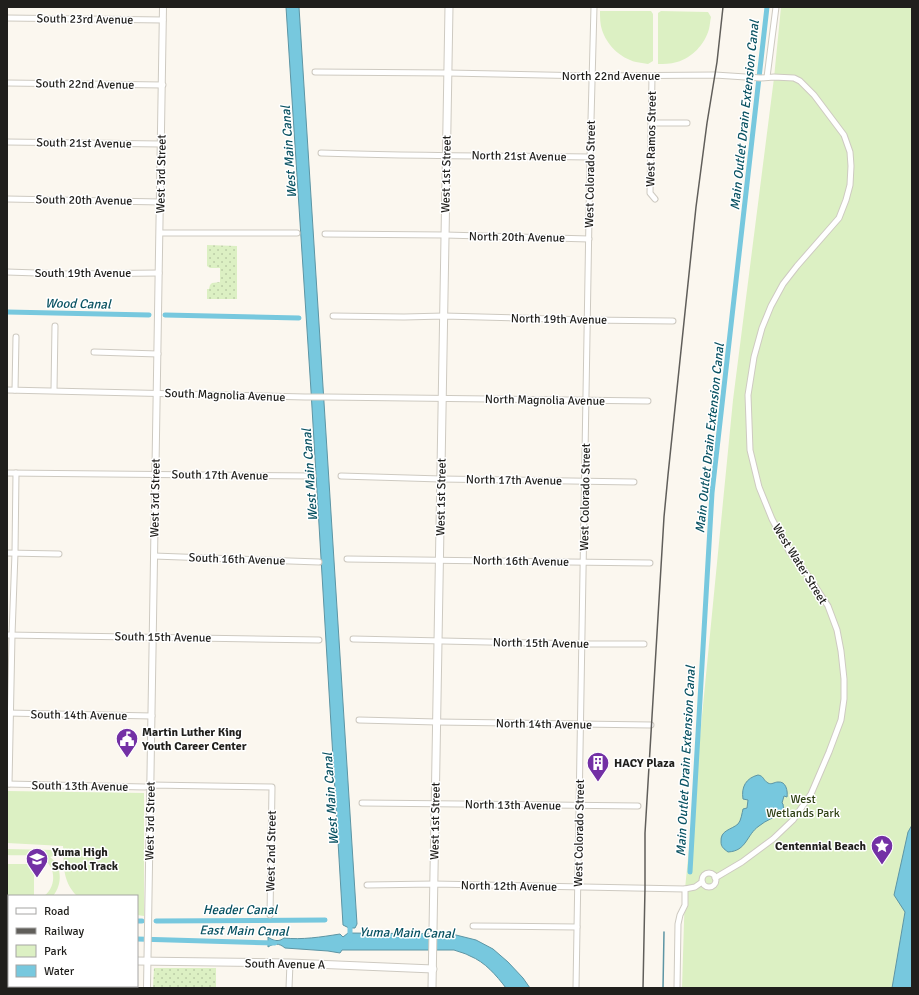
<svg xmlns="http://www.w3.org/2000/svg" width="919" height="995" font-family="Signika,sans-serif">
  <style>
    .grass { fill: url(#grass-dots) }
    .green { fill: #dcf0c3 }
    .water { fill: #77c8de; stroke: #5d95a4 }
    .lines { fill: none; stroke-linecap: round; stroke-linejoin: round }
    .stream { stroke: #5d95a4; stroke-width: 1.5 }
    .canal { stroke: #77c8de; stroke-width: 5 }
    .minor-casing { stroke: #cecac1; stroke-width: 7 }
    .tertiary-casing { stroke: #cecac1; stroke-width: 8 }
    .secondary-casing { stroke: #cecac1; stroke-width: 9 }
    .minor { stroke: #fff; stroke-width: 5 }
    .tertiary { stroke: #fff; stroke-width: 6 }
    .secondary { stroke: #fff; stroke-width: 7 }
    .rail { stroke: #605e5a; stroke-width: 1.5 }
    .labels { text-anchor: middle; stroke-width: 3; stroke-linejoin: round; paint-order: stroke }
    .street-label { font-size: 12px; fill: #201f1c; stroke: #fff }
    .poi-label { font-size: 12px; font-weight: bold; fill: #201f1c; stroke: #fff; text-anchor: start }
    .park-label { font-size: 12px; fill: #2f4014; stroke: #fff }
    .water-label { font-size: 13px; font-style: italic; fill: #095262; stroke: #fff }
  </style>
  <defs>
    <pattern id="grass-dots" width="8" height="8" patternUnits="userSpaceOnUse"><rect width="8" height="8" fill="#dcf0c3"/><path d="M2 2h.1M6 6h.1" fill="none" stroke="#bccda7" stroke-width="1.8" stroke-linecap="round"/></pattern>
  </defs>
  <rect width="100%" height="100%" fill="#fbf7ef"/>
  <g class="grass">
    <path d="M207 245 237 246V299H207V289H209L210 285 212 283 220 282V268H210L207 266Z"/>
    <path d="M154 968H216V988H153Z"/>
  </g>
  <g class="green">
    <path d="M781 7H912V825L908 832V838L905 912 892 988H682L685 889 733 400 774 78Z"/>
    <path d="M600 11H651L653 14V61L648 64C644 63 640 63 636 62 620 58 607 45 602 30 600 24 600 18 600 11Z"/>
    <path d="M661 11 708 12 711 17C710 21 710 25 709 29 705 44 692 58 677 62 670 64 664 64 658 64V13Z"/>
    <path d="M7 791 144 793V916L137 915V896H77C62 881 64 865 63 846L7 843Z"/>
    <path d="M7 849 54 850V856L50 857C62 866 63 884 53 896H44C58 886 56 863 39 857 31 854 16 856 7 855Z"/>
    <path d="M7 864H34V896L7 895Z"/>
  </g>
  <g class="water">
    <path d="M286 7H299L357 924 355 928H349L343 925 311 391Z"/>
    <path d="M758 775C764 776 763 780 768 783 772 785 774 782 778 782 786 781 788 791 787 797L784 796 782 803 783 804 784 812C776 817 766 820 759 826 746 835 747 851 728 852 724 849 721 847 721 842 720 830 731 830 738 824 741 821 742 813 743 809L747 808 748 800 743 799C741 787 746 778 758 775Z"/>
    <path d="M912 825V988H892L905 912 894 895 908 832Z"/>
    <path d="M348 933 452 934 476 940 493 949 508 962 523 978 530 988H506C496 975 485 962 470 956 465 953 459 952 454 950H342L340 953 328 951 285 948C279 943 274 943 268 947V937C273 941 279 942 284 938 302 940 321 937 340 934L343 937Z"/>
    <rect x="13" y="986" width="96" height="2"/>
  </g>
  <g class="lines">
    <path class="stream" d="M663 988 664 932"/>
    <g class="canal">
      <path d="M7 312 149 315"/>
      <path d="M165 315 299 318"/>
      <path d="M690 872 712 493 767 7"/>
      <path d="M7 918H9"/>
      <path d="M137 921H142"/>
      <path d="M156 921 325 920"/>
      <path d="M350 922V940"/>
      <path d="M7 936H9"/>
      <path d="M137 939 275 943"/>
    </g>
    <g class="minor-casing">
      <g id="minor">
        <path d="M7 18 163 20"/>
        <path d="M315 72 448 73 592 76 715 75 761 78 774 77 794 78 800 81 814 95 844 135 850 152 851 166 850 185 846 200 839 218 797 266 783 284 771 306 762 328 754 357 748 395 750 450 759 487 772 519 789 551 809 577 828 606 837 630 841 651 844 679V699L841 720 829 752 811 794 793 820 773 839 742 862 715 878"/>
        <path d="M652 76 650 193 655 199"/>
        <path d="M767 77 776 7"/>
        <path d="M7 83 163 85"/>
        <path d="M651 123H687"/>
        <path d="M7 142 161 144"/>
        <path d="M321 153C411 156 501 156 590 157"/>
        <path d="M7 199 161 202"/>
        <path d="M160 233H297"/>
        <path d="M325 234 445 235 589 239"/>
        <path d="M7 272 67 274 159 273"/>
        <path d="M333 316 404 317 444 316 588 320 673 321"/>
        <path d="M94 352 158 354"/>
        <path d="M7 390 305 397H327L648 401"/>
        <path d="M15 390 16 337"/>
        <path d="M54 390 55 326"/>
        <path d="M7 473 313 476"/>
        <path d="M341 476 441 479 634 482"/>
        <path d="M7 553 59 554"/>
        <path d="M154 556 319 562"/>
        <path d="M347 559 650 563"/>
        <path d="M7 635 319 640"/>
        <path d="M353 639 582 644H644"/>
        <path d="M7 713 152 716"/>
        <path d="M359 720 437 722 651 725"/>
        <path d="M7 784 145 787 151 785 272 787 270 915"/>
        <path d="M9 784 12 635 15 553 16 473"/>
        <path d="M362 803 638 806"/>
        <circle cx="709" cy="880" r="7"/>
        <path d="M367 885 434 884 685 889 695 887 702 882"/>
        <path d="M473 926 577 927"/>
        <path d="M289 988 290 963"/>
        <path d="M576 988 590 157 594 7"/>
        <path d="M677 988 678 924 680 915 685 905V889"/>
      </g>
    </g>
    <g class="tertiary-casing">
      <path id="tertiary" d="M147 988 163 7"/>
    </g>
    <g class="secondary-casing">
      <g id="secondary">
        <path d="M7 958H9"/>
        <path d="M137 961 290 963 433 969"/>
        <path d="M432 988 449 7"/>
      </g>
    </g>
    <use href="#minor" class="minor"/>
    <use href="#tertiary" class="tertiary"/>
    <use href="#secondary" class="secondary"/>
    <path class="rail" d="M643 988 645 888V833L664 517 668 475 696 207 707 123 717 62 723 7"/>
  </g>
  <defs>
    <g id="civic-pin" transform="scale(1.15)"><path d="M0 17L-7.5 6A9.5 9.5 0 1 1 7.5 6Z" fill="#7330a5" stroke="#fff"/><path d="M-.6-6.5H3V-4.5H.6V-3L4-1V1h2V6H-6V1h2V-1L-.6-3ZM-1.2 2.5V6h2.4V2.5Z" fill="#fff"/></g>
    <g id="building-pin" transform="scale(1.15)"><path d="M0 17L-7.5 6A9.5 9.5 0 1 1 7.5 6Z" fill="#7330a5" stroke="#fff"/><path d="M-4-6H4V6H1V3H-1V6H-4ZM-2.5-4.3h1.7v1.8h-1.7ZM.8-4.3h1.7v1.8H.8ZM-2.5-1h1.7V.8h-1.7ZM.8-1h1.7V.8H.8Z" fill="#fff"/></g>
    <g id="sight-pin" transform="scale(1.15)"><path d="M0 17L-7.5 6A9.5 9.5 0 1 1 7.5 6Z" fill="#7330a5" stroke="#fff"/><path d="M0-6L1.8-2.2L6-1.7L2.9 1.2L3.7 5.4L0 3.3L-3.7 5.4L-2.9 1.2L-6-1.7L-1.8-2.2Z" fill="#fff"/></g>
    <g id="school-pin" transform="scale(1.15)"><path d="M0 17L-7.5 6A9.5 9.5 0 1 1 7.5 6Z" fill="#7330a5" stroke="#fff"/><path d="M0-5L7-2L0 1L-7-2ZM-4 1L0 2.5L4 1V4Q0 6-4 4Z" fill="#fff"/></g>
  </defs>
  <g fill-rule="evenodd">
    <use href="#civic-pin" x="127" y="739"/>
    <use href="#building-pin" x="598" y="763"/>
    <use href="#sight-pin" x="882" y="846"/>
    <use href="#school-pin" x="37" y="859"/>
  </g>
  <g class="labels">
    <g class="street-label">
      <text transform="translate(85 19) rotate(1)" y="4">South 23rd Avenue</text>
      <text x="611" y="80">North 22nd Avenue</text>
      <text transform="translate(85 84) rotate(1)" y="4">South 22nd Avenue</text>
      <text transform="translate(651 139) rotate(-89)" y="4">West Ramos Street</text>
      <text transform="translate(84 143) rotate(1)" y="4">South 21st Avenue</text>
      <text transform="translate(519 156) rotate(1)" y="4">North 21st Avenue</text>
      <text transform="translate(161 174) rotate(-89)" y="4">West 3rd Street</text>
      <text transform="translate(446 174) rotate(-89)" y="4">West 1st Street</text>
      <text transform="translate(590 174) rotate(-89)" y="4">West Colorado Street</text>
      <text transform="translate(84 200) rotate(1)" y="4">South 20th Avenue</text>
      <text transform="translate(517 237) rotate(1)" y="4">North 20th Avenue</text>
      <text x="83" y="277">South 19th Avenue</text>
      <text transform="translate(559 319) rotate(1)" y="4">North 19th Avenue</text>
      <text transform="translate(225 395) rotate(2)" y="4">South Magnolia Avenue</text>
      <text transform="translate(545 400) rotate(1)" y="4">North Magnolia Avenue</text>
      <text transform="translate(220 475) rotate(1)" y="4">South 17th Avenue</text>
      <text transform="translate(514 480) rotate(1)" y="4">North 17th Avenue</text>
      <text transform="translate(441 497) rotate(-89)" y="4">West 1st Street</text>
      <text transform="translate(585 497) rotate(-89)" y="4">West Colorado Street</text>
      <text transform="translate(155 498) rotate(-89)" y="4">West 3rd Street</text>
      <text transform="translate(237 559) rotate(2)" y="4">South 16th Avenue</text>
      <text transform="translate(521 561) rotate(1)" y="4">North 16th Avenue</text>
      <text transform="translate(800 564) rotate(58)" y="4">West Water Street</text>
      <text transform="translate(163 637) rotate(1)" y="4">South 15th Avenue</text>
      <text transform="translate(541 643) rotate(1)" y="4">North 15th Avenue</text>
      <text transform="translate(79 715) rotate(1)" y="4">South 14th Avenue</text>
      <text transform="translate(544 724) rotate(1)" y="4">North 14th Avenue</text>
      <text transform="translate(80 786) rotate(1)" y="4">South 13th Avenue</text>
      <text transform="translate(513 805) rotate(1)" y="4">North 13th Avenue</text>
      <text transform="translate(150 821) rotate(-89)" y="4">West 3rd Street</text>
      <text transform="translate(435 821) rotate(-89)" y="4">West 1st Street</text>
      <text transform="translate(579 833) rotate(-89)" y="4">West Colorado Street</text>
      <text transform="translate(271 851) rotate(-89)" y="4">West 2nd Street</text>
      <text transform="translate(509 886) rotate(1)" y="4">North 12th Avenue</text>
      <text transform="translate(285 964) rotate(1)" y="4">South Avenue A</text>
    </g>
    <g class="poi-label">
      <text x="142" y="736">Martin Luther King<tspan x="142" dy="14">Youth Career Center</tspan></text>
      <text x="614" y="767">HACY Plaza</text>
      <text x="866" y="850" text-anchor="end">Centennial Beach</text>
      <text x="52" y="856">Yuma High<tspan x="52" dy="14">School Track</tspan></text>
    </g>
    <g class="park-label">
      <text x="803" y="803">West<tspan x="803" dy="14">Wetlands Park</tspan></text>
    </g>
    <g class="water-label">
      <text transform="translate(744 115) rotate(-84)" y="5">Main Outlet Drain Extension Canal</text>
      <text transform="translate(288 152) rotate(-94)" y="5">West Main Canal</text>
      <text transform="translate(78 303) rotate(1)" y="5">Wood Canal</text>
      <text transform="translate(709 438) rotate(-84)" y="5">Main Outlet Drain Extension Canal</text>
      <text transform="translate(309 475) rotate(-94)" y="5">West Main Canal</text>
      <text transform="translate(685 761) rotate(-87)" y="5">Main Outlet Drain Extension Canal</text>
      <text transform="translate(330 799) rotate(-94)" y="5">West Main Canal</text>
      <text x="240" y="914">Header Canal</text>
      <text transform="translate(244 930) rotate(1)" y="5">East Main Canal</text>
      <text transform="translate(407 932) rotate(1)" y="5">Yuma Main Canal</text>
    </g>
  </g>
  <rect width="919" height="995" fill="none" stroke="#201f1c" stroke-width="16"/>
  <rect x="8" y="895" width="130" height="92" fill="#ffffff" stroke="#a6a5a4"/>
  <rect x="16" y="908" width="20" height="6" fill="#ffffff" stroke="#a6a5a4"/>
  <text x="44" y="915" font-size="12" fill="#201f1c">Road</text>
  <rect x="16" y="928" width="20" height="6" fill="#605e5a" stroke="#a6a5a4"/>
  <text x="44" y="935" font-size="12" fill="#201f1c">Railway</text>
  <rect x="16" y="945" width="20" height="12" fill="#dcf0c3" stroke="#a6a5a4"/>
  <text x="44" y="955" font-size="12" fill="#201f1c">Park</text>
  <rect x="16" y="965" width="20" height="12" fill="#77c8de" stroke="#a6a5a4"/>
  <text x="44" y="975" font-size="12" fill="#201f1c">Water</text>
</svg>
